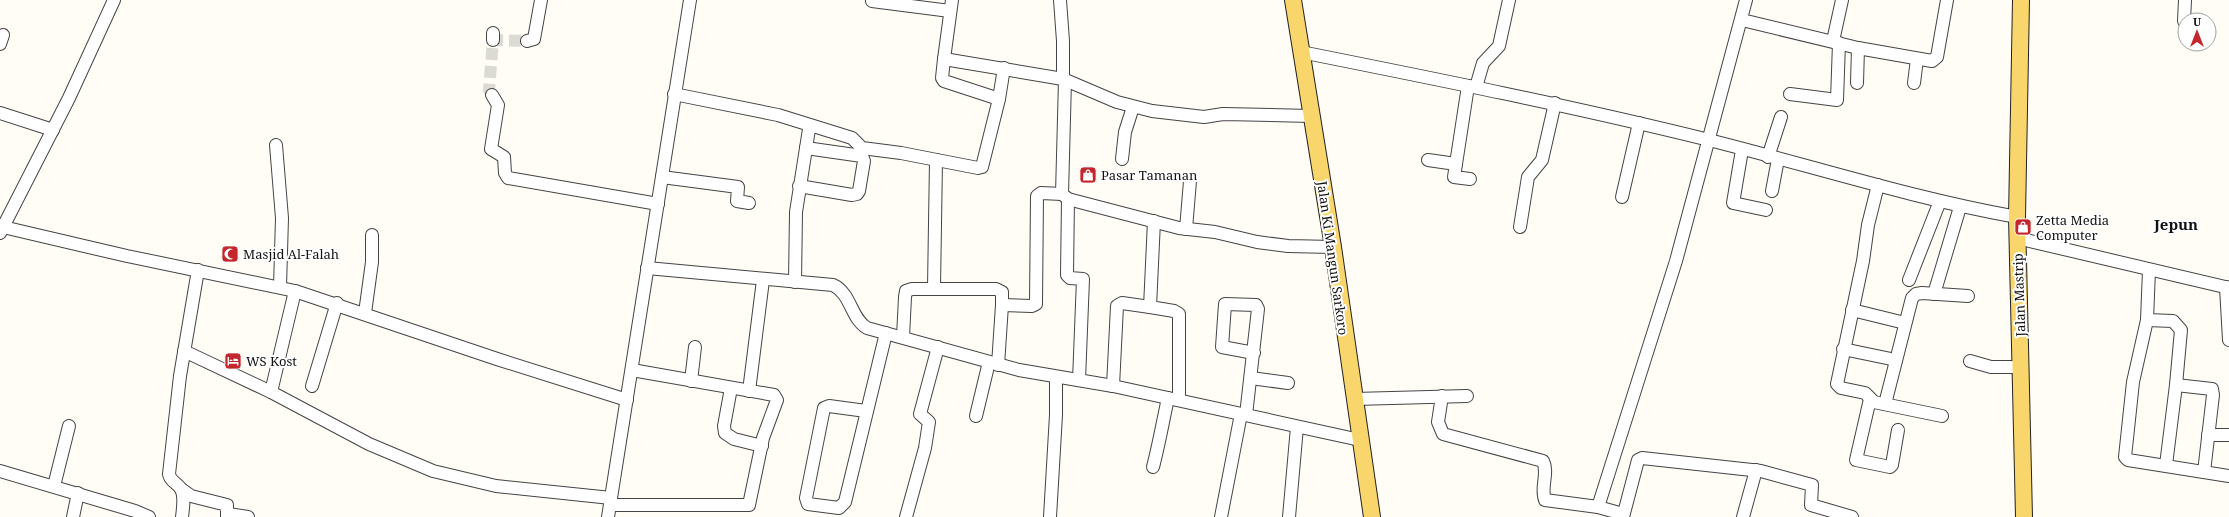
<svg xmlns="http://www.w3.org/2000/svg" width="2229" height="517" font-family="'Noto Serif',serif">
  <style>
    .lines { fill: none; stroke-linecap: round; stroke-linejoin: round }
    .minor-tunnel { stroke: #dbdad3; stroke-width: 12; stroke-dasharray: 12 6; stroke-linecap: butt }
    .minor-casing { stroke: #444; stroke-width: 14 }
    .major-casing { stroke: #222; stroke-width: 18 }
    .minor { stroke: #fff; stroke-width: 12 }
    .major { stroke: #f9d66b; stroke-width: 16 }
    .labels { text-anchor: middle; stroke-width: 4; stroke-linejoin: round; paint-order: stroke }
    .poi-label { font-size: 13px; fill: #111; stroke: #fff; text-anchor: start }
    .street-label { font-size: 13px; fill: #111; stroke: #fff }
    .quarter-label { font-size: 15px; font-weight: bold; fill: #111; stroke: #fff }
  </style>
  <rect width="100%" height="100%" fill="#fffdf5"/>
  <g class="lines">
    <path class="minor-tunnel" d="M492 95 489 90 493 40 527 41"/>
    <g class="minor-casing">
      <g id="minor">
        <path d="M952 0 944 59 1063 79 1117 102 1152 111 1204 117 1223 114 1311 116"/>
        <path d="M1060 0 1063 41V79"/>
        <path d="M872 1 950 11"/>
        <path d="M1742 20 1858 48 1932 61 1937 57 1947 0"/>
        <path d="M2184 21 2185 0"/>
        <path d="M493 40V33"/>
        <path d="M527 41 534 39 541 0"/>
        <path d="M1833 41 1842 0"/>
        <path d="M0 44 3 35"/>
        <path d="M1301 52C1436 79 1571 106 1705 139 1809 165 1911 198 2017 217"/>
        <path d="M944 59 942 78 944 81 999 99"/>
        <path d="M1065 80 1062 194 1068 199 1179 228 1215 232 1257 242 1288 246 1333 247"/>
        <path d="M1857 83 1858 48"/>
        <path d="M1914 83 1917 59"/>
        <path d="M1468 86 1454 177 1470 179"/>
        <path d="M1476 87 1483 63 1499 46 1509 0"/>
        <path d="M674 94 778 115 852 138 862 148 901 153 978 168 982 167 999 99 1004 68"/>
        <path d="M1790 94 1837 100 1839 43"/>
        <path d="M492 95 498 105 491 149 504 157 505 173 508 178 658 204"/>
        <path d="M0 113 53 130"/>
        <path d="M276 145 282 218 280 287"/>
        <path d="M1742 150 1733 203 1766 210"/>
        <path d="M1768 157 1781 117"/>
        <path d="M1122 159 1125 132 1133 107"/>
        <path d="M1428 160 1456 164"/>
        <path d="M662 177 738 187 737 201 749 203"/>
        <path d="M1878 185 1868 225 1863 261 1837 384 1841 388 1865 393 1874 402 1942 416"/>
        <path d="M799 186 852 195 857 194 859 191 864 161 862 156 806 148"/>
        <path d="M1772 191 1778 159"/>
        <path d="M1622 197 1639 123"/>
        <path d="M1068 199 1067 275 1070 278 1083 279 1079 380"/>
        <path d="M1154 221 1150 307 1174 311 1179 314V400"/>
        <path d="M3 227 127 256 295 291 497 359 627 400"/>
        <path d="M1520 227 1528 177 1542 160 1555 103"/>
        <path d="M1186 229 1190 181"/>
        <path d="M0 233 69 98 114 0"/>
        <path d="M2017 238 2229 288"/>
        <path d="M647 268 833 285C851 293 851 319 867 328L1019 370 1113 386 1360 440"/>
        <path d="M2149 270 2147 320 2133 382 2125 457 2128 460 2229 476"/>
        <path d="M1909 280 1940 201"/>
        <path d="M795 282 796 212 809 129"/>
        <path d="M2226 287 2229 340"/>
        <path d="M934 288 936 160"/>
        <path d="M1934 294 1960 207"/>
        <path d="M1852 310 1905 323"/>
        <path d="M365 313 372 262V235"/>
        <path d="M2147 320 2173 321 2181 330 2176 385 2166 465"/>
        <path d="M903 337 905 297 906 291 912 289H996L1002 292V305"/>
        <path d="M1843 349 1896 360"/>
        <path d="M184 351 271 392 369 444 433 471 496 486 611 498"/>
        <path d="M1970 361 1991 367H2021"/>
        <path d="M998 365 1002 305 1032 306 1036 304 1037 196 1041 193 1062 194"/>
        <path d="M1251 378 1288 383"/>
        <path d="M691 381 695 347"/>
        <path d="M2176 385 2212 389 2213 395 2204 472"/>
        <path d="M312 386 337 303"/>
        <path d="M1113 386 1117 306 1122 303 1150 307"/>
        <path d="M731 388 724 426 725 433 734 439 762 446"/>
        <path d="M749 391 763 280"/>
        <path d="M271 392 295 291"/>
        <path d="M1442 396 1438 422 1443 434 1543 461C1549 473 1540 488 1545 500L1598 507 1623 514"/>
        <path d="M1354 399 1467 396"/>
        <path d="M1870 399 1856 460 1890 467 1892 465 1898 430"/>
        <path d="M1885 404 1912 298 1916 294 1922 293 1968 296"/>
        <path d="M866 411 829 406 824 408 806 498 808 504 839 508 845 502 886 333"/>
        <path d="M1246 415 1258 309 1256 305 1225 304 1222 347 1254 353"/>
        <path d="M976 416 989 362"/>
        <path d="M2208 435H2229"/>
        <path d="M1153 467C1159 444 1163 421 1168 398"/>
        <path d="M0 471 135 511 149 517"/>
        <path d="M54 486 69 426"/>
        <path d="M181 489 191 496 227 505V517"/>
        <path d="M610 505H749L763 438 777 400 774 395 632 370"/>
        <path d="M1598 507 1676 261 1746 0"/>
        <path d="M228 514 248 517"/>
        <path d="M73 517 78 493"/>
        <path d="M182 517C183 509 185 496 181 489 177 482 170 482 169 474L180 376 198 270"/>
        <path d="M608 517 690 0"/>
        <path d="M906 517 925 448 929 422 920 414 938 347"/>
        <path d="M1050 517 1056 415V377"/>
        <path d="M1221 517 1241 414"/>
        <path d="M1289 517 1297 427"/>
        <path d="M1623 517 1638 460 1642 458 1761 471 1812 485 1811 505 1852 517"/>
        <path d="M1743 517 1756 470"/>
      </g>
    </g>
    <g class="major-casing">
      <g id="major">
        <path d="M1293 0 1333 247 1372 517"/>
        <path d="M2021 0 2017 217 2024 517"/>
      </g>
    </g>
    <use href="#minor" class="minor"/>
    <use href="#major" class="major"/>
  </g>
  <defs>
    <g id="shop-square" transform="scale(0.9)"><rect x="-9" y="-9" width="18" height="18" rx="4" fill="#c4262e" stroke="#fff"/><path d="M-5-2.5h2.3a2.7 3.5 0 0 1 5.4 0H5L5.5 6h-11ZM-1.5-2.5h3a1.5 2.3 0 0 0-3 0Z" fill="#fff"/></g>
    <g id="mosque-square" transform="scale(0.9)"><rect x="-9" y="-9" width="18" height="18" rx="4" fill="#c4262e" stroke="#fff"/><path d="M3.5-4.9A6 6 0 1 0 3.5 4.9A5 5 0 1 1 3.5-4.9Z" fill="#fff"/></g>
    <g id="hotel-square" transform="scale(0.9)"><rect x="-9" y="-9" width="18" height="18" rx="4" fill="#c4262e" stroke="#fff"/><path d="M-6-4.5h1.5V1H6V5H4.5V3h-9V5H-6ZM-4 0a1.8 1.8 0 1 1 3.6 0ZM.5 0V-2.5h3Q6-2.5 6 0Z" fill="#fff"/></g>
  </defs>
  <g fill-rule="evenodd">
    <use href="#shop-square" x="1088" y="175"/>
    <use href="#shop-square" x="2023" y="227"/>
    <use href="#mosque-square" x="230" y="254"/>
    <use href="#hotel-square" x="233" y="361"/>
  </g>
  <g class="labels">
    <g class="poi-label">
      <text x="1101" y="180">Pasar Tamanan</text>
      <text x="2036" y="225">Zetta Media<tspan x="2036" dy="15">Computer</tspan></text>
      <text x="243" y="259">Masjid Al-Falah</text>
      <text x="246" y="366">WS Kost</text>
    </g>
    <g class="street-label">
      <text transform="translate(1333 258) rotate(82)" y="5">Jalan Ki Mangun Sarkoro</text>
      <text transform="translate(2019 295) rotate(-92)" y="5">Jalan Mastrip</text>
    </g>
    <g class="quarter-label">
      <text x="2176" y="230">Jepun</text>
    </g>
  </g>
  <g transform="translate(2197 32)"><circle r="19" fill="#ffffff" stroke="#a0a0a0"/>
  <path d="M0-3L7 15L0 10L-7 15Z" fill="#c4262e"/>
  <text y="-6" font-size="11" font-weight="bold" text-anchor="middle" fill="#111111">U</text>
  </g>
</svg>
